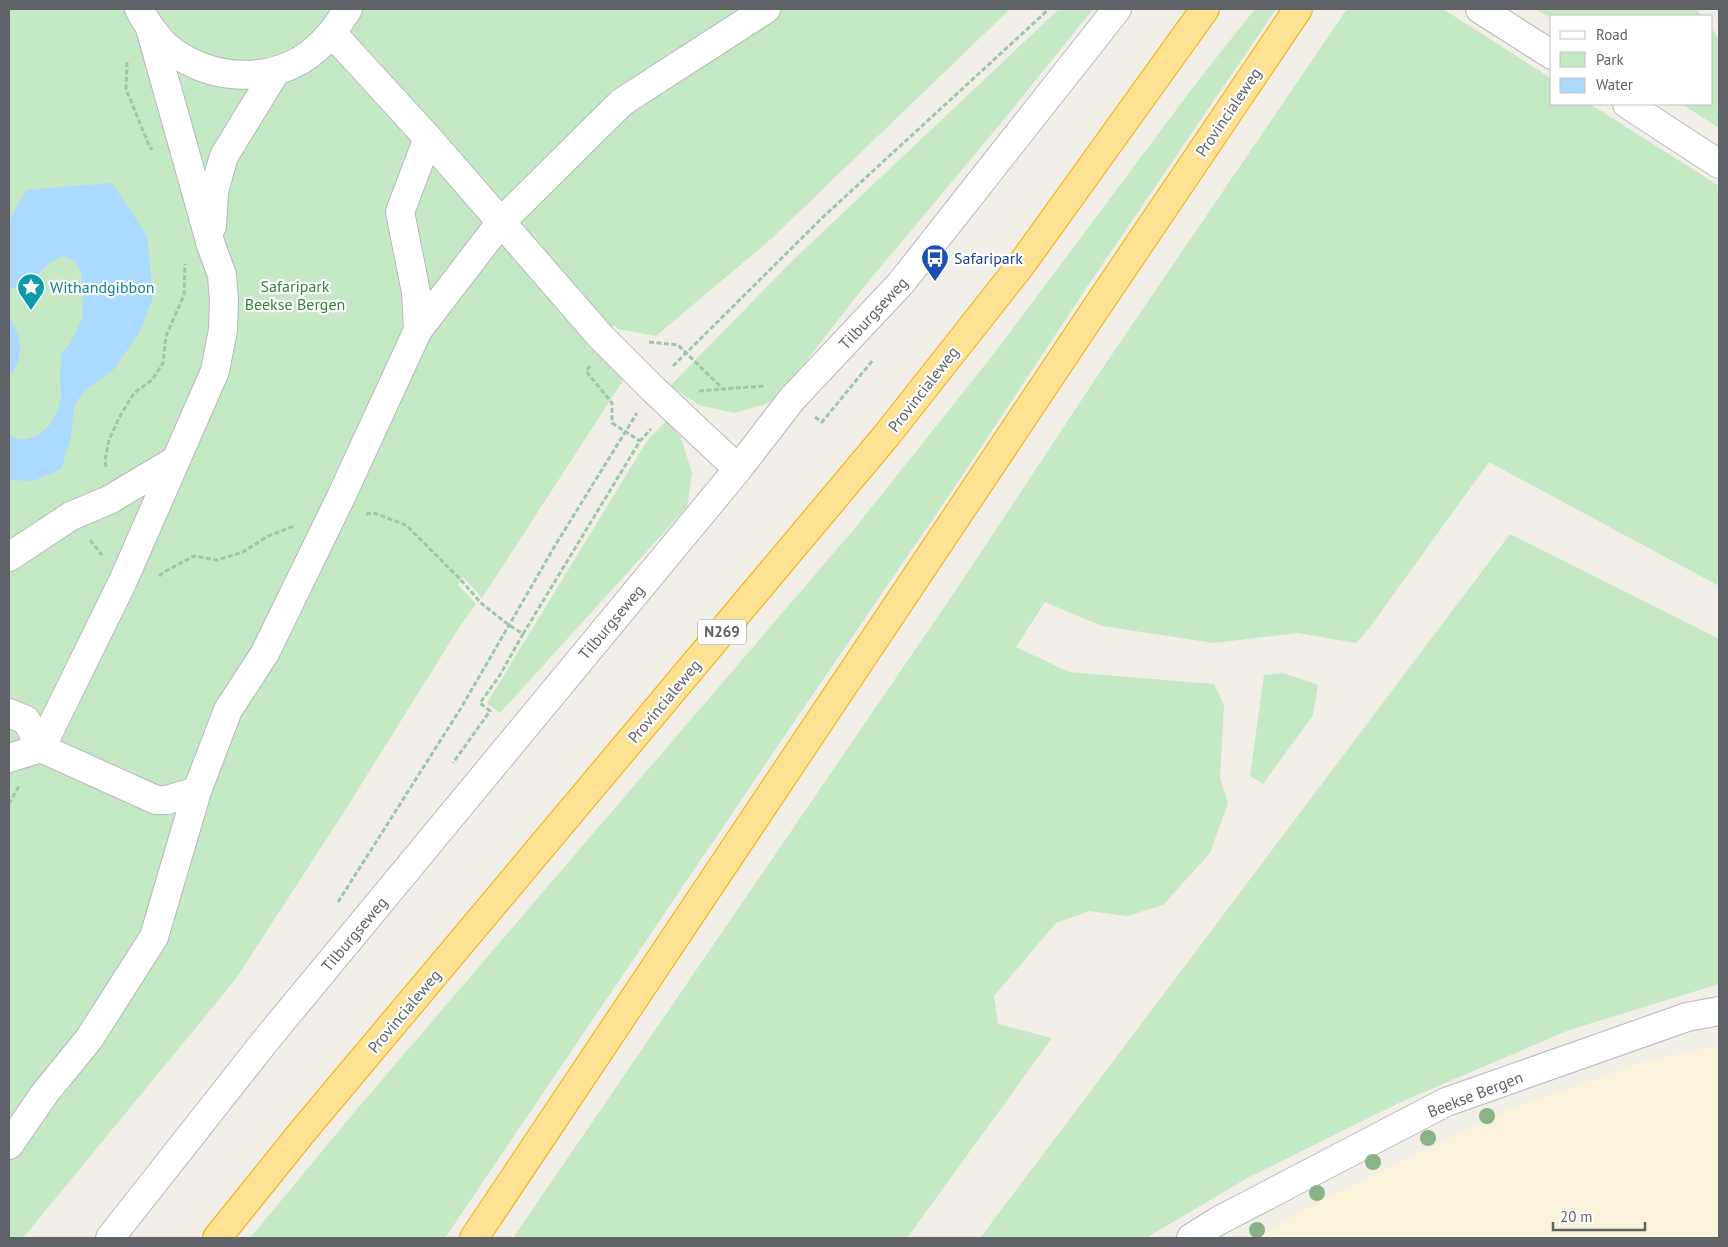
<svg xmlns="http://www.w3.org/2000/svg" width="1728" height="1247" font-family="'PT Sans',sans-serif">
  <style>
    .green { fill: #c5e8c5 }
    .sand { fill: #fbf3d9 }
    .water { fill: #aadaff }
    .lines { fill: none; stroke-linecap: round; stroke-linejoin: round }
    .minor-casing { stroke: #b5b8bc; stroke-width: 30 }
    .highway-casing { stroke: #f9ab00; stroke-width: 30 }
    .path { stroke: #9cc7a9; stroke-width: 3; stroke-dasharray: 5 2.5; stroke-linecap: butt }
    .minor { stroke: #fff; stroke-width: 28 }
    .highway { stroke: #fde293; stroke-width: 28 }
    .tree { fill: #89b387 }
    .labels { text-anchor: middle; stroke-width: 4.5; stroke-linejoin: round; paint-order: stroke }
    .shield { fill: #fff; stroke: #8f9295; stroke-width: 1 }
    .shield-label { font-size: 15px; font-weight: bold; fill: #5f6368 }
    .street-label { font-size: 16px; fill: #5f6368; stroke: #fff }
    .transit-label { font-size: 16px; fill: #164399; stroke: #fff; text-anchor: start }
    .park-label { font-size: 16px; fill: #348238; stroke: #fff }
    .culture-label { font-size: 16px; fill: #0d838f; stroke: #fff; text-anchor: start }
  </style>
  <rect width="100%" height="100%" fill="#f1efe8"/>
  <g class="green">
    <path d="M9 9H1010L771 239 656 336 618 329 614 325 601 337 624 379 482 598 463 577 458 585 476 604 460 626 344 812 235 980 23 1238H9Z"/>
    <path d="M1059 9H1093L1002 122 862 289 780 395 766 404 734 413 699 405 670 386 790 263Z"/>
    <path d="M1255 9H1276L1089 284 956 485 779 744 445 1238H250L357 1109 855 528 996 351 1197 82Z"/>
    <path d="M1347 9H1443L1552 79V104H1590L1719 186V586L1489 462 1370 627 1356 643 1297 633 1214 643 1102 626 1045 602 1016 647 1069 672 1214 684 1224 705 1220 778 1228 803 1210 853 1163 905 1127 916 1089 911 1056 923 994 996 998 1024 1052 1038 907 1238H513L956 590 1102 369Z"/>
    <path d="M1536 9H1696L1702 16H1552V19Z"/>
    <path d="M1712 29 1719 39V128L1682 104H1712Z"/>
    <path d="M667 420 681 438 692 473 687 507 500 713 487 703 647 441Z"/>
    <path d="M1510 534 1719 639V984L1569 1030 1403 1101 1249 1177 1146 1238H980Z"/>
    <path d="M1283 673 1318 685 1313 715 1263 784 1250 776 1264 675Z"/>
  </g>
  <path class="sand" d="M1719 1045V1238H1257L1310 1206 1508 1110 1647 1061Z"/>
  <g class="water">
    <path d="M112 183 147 236 153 297 139 333 113 370 83 392 74 406 71 437 61 469 33 481 9 480V435L18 439H26L38 435 50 425 59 407 61 395 60 379 61 354 70 344 82 319 83 286 81 272 75 261 62 256 49 263 37 276 22 287 9 289V220L27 190Z"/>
    <path d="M9 315C22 341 26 353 9 378Z"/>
  </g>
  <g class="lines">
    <g class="minor-casing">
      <g id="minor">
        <path d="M139 9C146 22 154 35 166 46 207 82 276 86 317 48 330 37 339 23 348 9"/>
        <path d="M1480 9 1552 55"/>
        <path d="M332 33 428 138 601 337 653 389 738 469"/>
        <path d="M1627 104 1719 164"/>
        <path d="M212 226 214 191 224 156 276 71"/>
        <path d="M418 330 501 222 622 102 766 9"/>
        <path d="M9 557 71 516 109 500 176 460"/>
        <path d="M9 713 26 720 41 748 156 800H167L197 791"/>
        <path d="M9 758 41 748 123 581 215 371 223 330 224 301 222 275 211 245 150 28"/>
        <path d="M9 1145 45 1093 89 1039 154 937 197 791 228 710 265 653 340 499 418 330 416 292 400 212 428 138"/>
        <path d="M110 1238 266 1040 738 469 792 399 901 283 1117 9"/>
        <path d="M1191 1238 1218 1221 1446 1102 1687 1017 1719 1011"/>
      </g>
    </g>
    <g class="highway-casing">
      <g id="highway">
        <path d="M217 1238 303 1131 886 436 1021 265 1205 9"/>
        <path d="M474 1238 1090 317 1298 9"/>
      </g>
    </g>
    <g class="path">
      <path d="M127 62 126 89 148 143 152 150"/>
      <path d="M649 342 678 345 723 389 765 386"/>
      <path d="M590 366 586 371 612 403V423L640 441"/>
      <path d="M673 366 823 217 1049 9"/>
      <path d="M699 391 723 389"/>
      <path d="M815 417 822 422 873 360"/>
      <path d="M106 467 105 460 109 440 119 418 134 393 152 380 163 363 166 336 184 295 185 264"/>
      <path d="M366 514 374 513 406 525 461 580 482 604 509 625 523 634 500 675 480 703 490 711 453 763"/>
      <path d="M90 540 102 555"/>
      <path d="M159 576 164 572 194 556 217 560 243 552 268 536 294 526"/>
      <path d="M523 634 640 441 651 429"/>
      <path d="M9 804 19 786"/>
      <path d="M338 902 461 708 556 544 637 413"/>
    </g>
    <use href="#minor" class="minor"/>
    <use href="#highway" class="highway"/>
  </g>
  <g class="tree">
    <circle cx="1487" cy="1116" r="8"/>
    <circle cx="1428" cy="1138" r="8"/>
    <circle cx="1373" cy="1162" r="8"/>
    <circle cx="1317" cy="1193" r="8"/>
    <circle cx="1257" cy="1230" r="8"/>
  </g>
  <defs>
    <g id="bus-pin" transform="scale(1.4375)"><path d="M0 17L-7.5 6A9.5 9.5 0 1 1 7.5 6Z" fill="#1a4fb4" stroke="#fff"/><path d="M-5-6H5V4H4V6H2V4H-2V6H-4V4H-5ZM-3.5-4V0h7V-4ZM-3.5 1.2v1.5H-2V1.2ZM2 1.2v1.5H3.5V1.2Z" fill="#fff"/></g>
    <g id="sight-pin" transform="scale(1.4375)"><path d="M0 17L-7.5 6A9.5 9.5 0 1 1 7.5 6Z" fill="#0f9aa8" stroke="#fff"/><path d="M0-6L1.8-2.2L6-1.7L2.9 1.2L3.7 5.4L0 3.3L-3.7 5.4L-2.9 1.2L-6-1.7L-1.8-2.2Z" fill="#fff"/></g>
  </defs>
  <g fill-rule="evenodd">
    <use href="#bus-pin" x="935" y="258"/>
    <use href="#sight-pin" x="31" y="287"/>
  </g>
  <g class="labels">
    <rect class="shield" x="698" y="619.5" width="48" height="25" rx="4"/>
    <g class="shield-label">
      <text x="722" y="637">N269</text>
    </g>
    <g class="street-label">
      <text transform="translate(1228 112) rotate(-56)" y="6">Provincialeweg</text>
      <text transform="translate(873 313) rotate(-47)" y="6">Tilburgseweg</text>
      <text transform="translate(923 389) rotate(-52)" y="6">Provincialeweg</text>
      <text transform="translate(611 622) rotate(-50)" y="6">Tilburgseweg</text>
      <text transform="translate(664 701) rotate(-50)" y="6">Provincialeweg</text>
      <text transform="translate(354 934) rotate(-50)" y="6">Tilburgseweg</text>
      <text transform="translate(404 1011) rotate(-50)" y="6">Provincialeweg</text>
      <text transform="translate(1475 1094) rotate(-21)" y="6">Beekse Bergen</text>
    </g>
    <g class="transit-label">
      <text x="954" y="264">Safaripark</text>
    </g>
    <g class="park-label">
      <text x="295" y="292">Safaripark<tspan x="295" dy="18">Beekse Bergen</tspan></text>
    </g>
    <g class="culture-label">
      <text x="50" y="293">Withandgibbon</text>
    </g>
  </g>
  <rect width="1728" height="1247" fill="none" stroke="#5f6368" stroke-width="20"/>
  <rect x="1550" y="15" width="162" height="90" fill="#ffffff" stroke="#bfc1c3"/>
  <rect x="1560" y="31" width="25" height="8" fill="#ffffff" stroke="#bfc1c3"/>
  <text x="1596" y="40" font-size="15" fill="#5f6368">Road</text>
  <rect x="1560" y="52" width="25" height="15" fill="#c5e8c5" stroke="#bfc1c3"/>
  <text x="1596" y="65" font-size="15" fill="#5f6368">Park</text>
  <rect x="1560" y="78" width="25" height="15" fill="#aadaff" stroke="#bfc1c3"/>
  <text x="1596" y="90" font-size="15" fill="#5f6368">Water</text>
  <path d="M1553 1222v8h92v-8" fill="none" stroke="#5f6368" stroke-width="2.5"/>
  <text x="1560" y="1222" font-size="15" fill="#5f6368" stroke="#ffffff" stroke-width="4" paint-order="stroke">20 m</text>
</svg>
